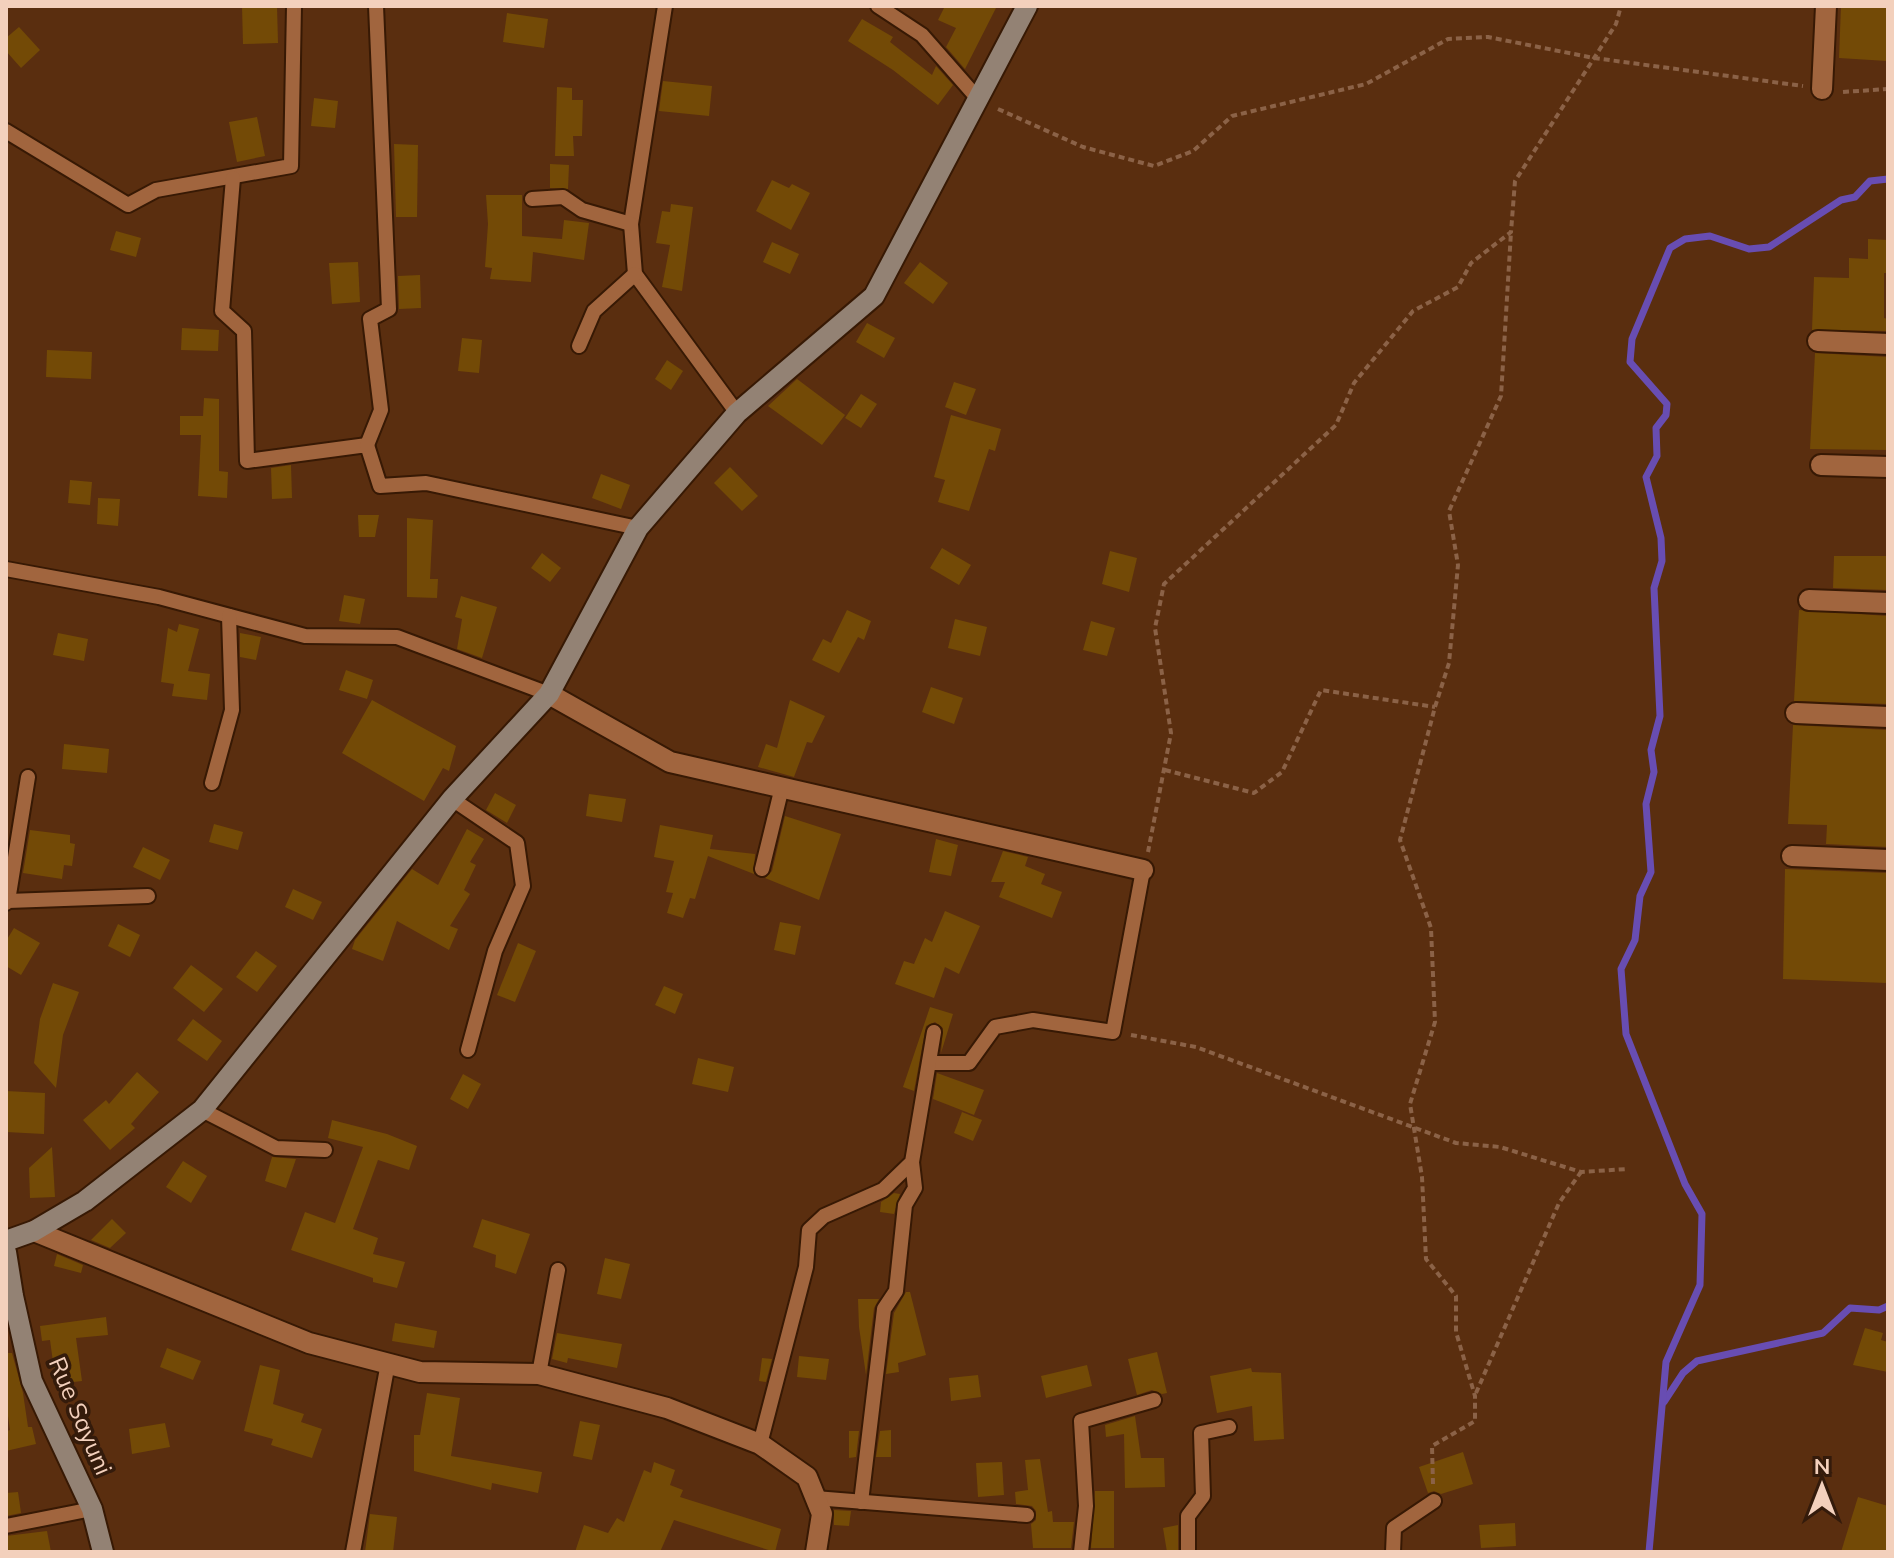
<svg xmlns="http://www.w3.org/2000/svg" width="1894" height="1558" font-family="Mulish,sans-serif">
  <style>
    .lines { fill: none; stroke-linecap: round; stroke-linejoin: round }
    .stream { stroke: #684db2; stroke-width: 7 }
    .building { fill: #734a06 }
    .lane-casing { stroke: #371904; stroke-width: 18 }
    .street-casing { stroke: #371904; stroke-width: 24 }
    .secondary-casing { stroke: #371904; stroke-width: 24 }
    .path { stroke: #8b6247; stroke-width: 4; stroke-dasharray: 6 4; stroke-linecap: butt }
    .lane { stroke: #a1653e; stroke-width: 14 }
    .street { stroke: #a1653e; stroke-width: 20 }
    .secondary { stroke: #938274; stroke-width: 20 }
    .labels { text-anchor: middle; stroke-width: 7; stroke-linejoin: round; paint-order: stroke }
    .street-label { font-size: 24px; fill: #f3d0bc; stroke: #341b0b }
  </style>
  <rect width="100%" height="100%" fill="#5a2e0f"/>
  <g class="lines">
    <g class="stream">
      <path d="M1664 1402 1683 1373 1697 1361 1823 1333 1850 1308 1879 1310 1888 1306"/>
      <path d="M1649 1552 1666 1362 1700 1285 1702 1214 1685 1184 1626 1034 1621 969 1635 940 1640 896 1651 872 1646 804 1654 772 1651 750 1660 716 1654 588 1662 561 1661 538 1646 477 1657 456 1656 428 1666 415 1667 404 1630 362 1632 339 1670 248 1685 239 1710 236 1749 249 1769 247 1841 200 1855 197 1870 181 1888 179"/>
    </g>
  </g>
  <g class="building">
    <path d="M242 6H277L278 43 243 44Z"/>
    <path d="M945 6H997L965 69 946 47 956 28 938 20Z"/>
    <path d="M1841 6H1888L1887 61 1839 58Z"/>
    <path d="M507 13 548 19 544 48 503 42Z"/>
    <path d="M862 19 893 37 890 42 932 75 936 66 953 85 938 105 893 70 848 41Z"/>
    <path d="M19 27 40 50 21 68 6 51V38Z"/>
    <path d="M663 81 712 86 709 116 659 111Z"/>
    <path d="M557 87 572 88V100H583L582 136H573L574 156H555Z"/>
    <path d="M314 98 338 101 335 128 311 126Z"/>
    <path d="M257 117 265 156 237 162 229 122Z"/>
    <path d="M394 144 418 145 417 217H396Z"/>
    <path d="M550 164 569 165 568 189 550 188Z"/>
    <path d="M772 180 789 188 792 184 810 193 791 230 756 211Z"/>
    <path d="M486 195H522V236L562 239 564 220 589 223 584 260 533 252 531 282 490 279 492 268 485 267 488 224Z"/>
    <path d="M671 204 693 207 682 291 662 287 670 245 656 243 662 211 670 212Z"/>
    <path d="M116 231 141 238 136 257 110 250Z"/>
    <path d="M1868 239 1888 240V273H1884V318L1888 319V331L1812 330 1814 277 1849 278V258L1868 259Z"/>
    <path d="M772 242 799 254 790 274 763 262Z"/>
    <path d="M358 262 360 302 332 304 329 263Z"/>
    <path d="M920 262 948 283 933 304 904 283Z"/>
    <path d="M420 275 421 308 399 309 398 276Z"/>
    <path d="M867 323 895 338 884 358 856 342Z"/>
    <path d="M182 328 219 330 218 351 181 350Z"/>
    <path d="M462 338 482 340 479 373 458 371Z"/>
    <path d="M47 350 92 352 91 379 46 377Z"/>
    <path d="M1815 353 1888 357V450L1810 449Z"/>
    <path d="M667 360 683 371 671 390 655 379Z"/>
    <path d="M797 379 845 415 822 445 768 406Z"/>
    <path d="M954 382 976 389 966 415 945 407Z"/>
    <path d="M861 394 877 404 861 428 845 418Z"/>
    <path d="M204 398 219 399V471L228 472 227 498 198 496 201 435H180V416H203Z"/>
    <path d="M951 415 1001 429 995 451 989 449 969 511 938 502 945 480 934 477Z"/>
    <path d="M291 465 292 498 272 499 271 468Z"/>
    <path d="M730 467 758 496 742 511 714 483Z"/>
    <path d="M601 474 630 485 621 509 592 498Z"/>
    <path d="M70 480 92 482 90 505 68 503Z"/>
    <path d="M98 498 120 499 118 526 97 524Z"/>
    <path d="M358 515H379L375 537H359Z"/>
    <path d="M407 518 433 520 430 579H438L437 598 407 597Z"/>
    <path d="M942 548 971 565 959 585 930 568Z"/>
    <path d="M1110 551 1137 558 1129 592 1102 584Z"/>
    <path d="M542 553 561 568 550 582 531 568Z"/>
    <path d="M1834 556H1887V590L1833 588Z"/>
    <path d="M344 595 365 599 360 624 339 621Z"/>
    <path d="M461 596 497 607 482 658 457 649 462 619 455 617Z"/>
    <path d="M847 610 871 621 864 640 858 637 839 673 812 660 823 639 831 643Z"/>
    <path d="M1799 610 1888 616V704L1794 701Z"/>
    <path d="M955 619 987 627 980 656 948 648Z"/>
    <path d="M1091 621 1115 628 1107 656 1083 650Z"/>
    <path d="M179 624 199 629 188 671 210 674 207 700 172 696 174 684 161 682 168 628 177 632Z"/>
    <path d="M58 633 88 639 84 661 53 655Z"/>
    <path d="M240 633 261 637 256 660 240 657Z"/>
    <path d="M346 670 373 680 367 699 339 690Z"/>
    <path d="M931 687 963 698 954 724 922 712Z"/>
    <path d="M372 700 456 746 449 771 443 768 424 801 342 753Z"/>
    <path d="M790 700 825 716 812 743 807 742 794 777 758 767 766 744 777 748Z"/>
    <path d="M1793 725 1888 730V847L1826 844 1827 825 1788 824Z"/>
    <path d="M64 744 109 749 107 773 62 769Z"/>
    <path d="M495 793 516 805 507 823 486 810Z"/>
    <path d="M589 794 626 799 622 822 586 816Z"/>
    <path d="M785 816 841 834 819 900 765 878 772 871Z"/>
    <path d="M214 824 243 832 238 850 209 842Z"/>
    <path d="M660 825 713 835 710 849 755 854 754 874 708 856 695 899 690 898 683 918 667 913 673 893 666 892 674 861 654 857Z"/>
    <path d="M467 829 484 839 470 862 476 865 464 890 470 894 450 926 458 929 449 950 397 921 383 961 352 949 355 940 412 869 438 885Z"/>
    <path d="M30 830 70 835V843L75 844 72 866 64 865 62 879 23 873Z"/>
    <path d="M936 839 958 845 951 876 929 872Z"/>
    <path d="M143 847 170 860 160 880 133 867Z"/>
    <path d="M1003 851 1028 857 1025 866 1045 874 1041 884 1062 892 1052 918 999 897 1005 882H991Z"/>
    <path d="M1785 869 1888 873 1887 983 1783 979Z"/>
    <path d="M293 889 322 902 313 920 285 907Z"/>
    <path d="M945 911 980 926 959 974 945 967 934 998 895 984 904 961 914 964 925 938 932 942Z"/>
    <path d="M780 922 801 926 795 955 774 950Z"/>
    <path d="M118 924 140 935 130 957 108 946Z"/>
    <path d="M14 928 40 943 21 975 6 966V941Z"/>
    <path d="M518 943 536 951 515 1002 497 995Z"/>
    <path d="M256 951 277 966 257 992 236 977Z"/>
    <path d="M191 965 223 989 204 1012 173 988Z"/>
    <path d="M53 983 79 992 63 1035 56 1088 34 1063 40 1019Z"/>
    <path d="M664 986 683 994 675 1014 655 1005Z"/>
    <path d="M930 1007 953 1014 941 1053 943 1028 935 1022 926 1026 914 1091 903 1087Z"/>
    <path d="M193 1019 222 1041 207 1061 177 1040Z"/>
    <path d="M698 1058 734 1067 728 1092 692 1084Z"/>
    <path d="M137 1072 159 1092 131 1124 135 1128 110 1150 83 1120 106 1100 109 1104Z"/>
    <path d="M937 1073 984 1090 974 1115 933 1099Z"/>
    <path d="M463 1074 481 1084 468 1109 450 1099Z"/>
    <path d="M6 1091 45 1093 44 1134 6 1132Z"/>
    <path d="M962 1112 982 1120 973 1141 954 1133Z"/>
    <path d="M332 1120 387 1134 417 1146 409 1170 378 1160 353 1229 378 1238 373 1254 405 1262 397 1288 373 1282V1278L291 1250 305 1212 335 1223 363 1147 328 1138Z"/>
    <path d="M52 1147 55 1197 30 1198 29 1168Z"/>
    <path d="M272 1157 296 1159 286 1188 265 1181Z"/>
    <path d="M183 1161 207 1176 191 1203 166 1187Z"/>
    <path d="M894 1193 900 1194 894 1214 880 1212 881 1202Z"/>
    <path d="M112 1219 126 1233 110 1248 91 1240Z"/>
    <path d="M482 1219 530 1234 516 1274 495 1267 496 1255 473 1247Z"/>
    <path d="M57 1254 83 1265 81 1273 54 1266Z"/>
    <path d="M605 1258 630 1264 621 1299 597 1294Z"/>
    <path d="M906 1292H910L926 1355 898 1363 899 1372 886 1374 894 1313Z"/>
    <path d="M858 1299H879L874 1308 866 1375 859 1327Z"/>
    <path d="M106 1317 108 1335 76 1338 82 1381 56 1384 50 1340 42 1341 40 1326Z"/>
    <path d="M395 1323 437 1331 434 1348 392 1341Z"/>
    <path d="M1865 1328 1883 1333 1881 1340 1888 1342V1372L1853 1365Z"/>
    <path d="M557 1333 622 1344 617 1368 568 1358 567 1363 552 1359Z"/>
    <path d="M167 1348 201 1361 193 1380 160 1367Z"/>
    <path d="M1157 1352 1167 1393 1162 1394 1152 1390 1137 1395 1128 1359Z"/>
    <path d="M6 1353H12L23 1393 28 1427H32L36 1444 6 1451V1431L10 1430 6 1402Z"/>
    <path d="M799 1356 829 1359 826 1380 797 1377Z"/>
    <path d="M762 1358 772 1359 766 1382 759 1381Z"/>
    <path d="M260 1365 280 1370 273 1404 304 1414 301 1422 322 1429 312 1458 271 1445 273 1439 244 1431Z"/>
    <path d="M1087 1365 1092 1386 1046 1398 1041 1376Z"/>
    <path d="M1251 1368 1252 1372 1281 1373 1284 1439 1254 1441 1252 1406 1217 1413 1210 1376Z"/>
    <path d="M978 1375 981 1397 951 1401 949 1378Z"/>
    <path d="M427 1393 460 1398 451 1456 542 1472 538 1493 492 1483 491 1490 414 1471V1435H420Z"/>
    <path d="M1135 1416 1141 1458H1164L1165 1487 1125 1488 1124 1434 1106 1437 1105 1425Z"/>
    <path d="M580 1421 600 1425 592 1460 573 1456Z"/>
    <path d="M165 1423 170 1447 132 1454 129 1429Z"/>
    <path d="M891 1430V1457H876L880 1431Z"/>
    <path d="M849 1431H859L856 1457 849 1458Z"/>
    <path d="M1463 1452 1473 1484 1441 1494 1434 1491 1428 1493 1419 1467Z"/>
    <path d="M1040 1459 1048 1512 1052 1511 1053 1522H1074L1071 1548H1033L1031 1524 1036 1520V1511L1032 1506 1016 1504 1015 1492 1028 1490 1025 1460Z"/>
    <path d="M654 1462 675 1470 670 1485 683 1490 680 1497 781 1529 775 1552 674 1520 660 1552H575L584 1525 608 1533 617 1518 624 1522 644 1470 651 1473Z"/>
    <path d="M1002 1462 1004 1495 978 1497 976 1463Z"/>
    <path d="M1095 1491H1114V1548H1091Z"/>
    <path d="M18 1492 21 1513 6 1516V1493Z"/>
    <path d="M1858 1497 1888 1506V1552H1841Z"/>
    <path d="M834 1510 851 1511 849 1526 834 1525Z"/>
    <path d="M370 1514 397 1517 393 1552H365Z"/>
    <path d="M1515 1523 1516 1546 1481 1548 1479 1525Z"/>
    <path d="M1178 1525V1551L1167 1552 1163 1528Z"/>
    <path d="M47 1531 51 1552H6V1536Z"/>
  </g>
  <g class="lines">
    <g class="lane-casing">
      <g id="lane">
        <path d="M665 6 631 224 635 274 737 413"/>
        <path d="M878 6 922 35 979 100"/>
        <path d="M6 131 128 205 156 190 291 166 294 6"/>
        <path d="M233 178 222 311 244 331 247 461 367 445 380 486 426 483 638 528"/>
        <path d="M532 199 563 197 582 210 631 224"/>
        <path d="M579 346 594 311 635 274"/>
        <path d="M367 445 381 410 370 319 389 309 376 6"/>
        <path d="M6 569 159 597 305 636 397 637 549 694"/>
        <path d="M212 783 232 710 229 616"/>
        <path d="M452 799 517 843 523 886 495 951 468 1050"/>
        <path d="M762 869 782 787"/>
        <path d="M8 901 28 777"/>
        <path d="M6 903 8 901 148 896"/>
        <path d="M929 1063H969L995 1027 1033 1020 1113 1032 1143 870"/>
        <path d="M202 1110 276 1148 325 1150"/>
        <path d="M539 1374 558 1270"/>
        <path d="M760 1444 806 1267 809 1230 824 1216 883 1190 912 1162 934 1032"/>
        <path d="M815 1498 1027 1515"/>
        <path d="M861 1502 884 1309 896 1291 905 1205 915 1188 912 1162"/>
        <path d="M6 1526 92 1509"/>
        <path d="M353 1552 388 1363"/>
        <path d="M1081 1552 1086 1506 1081 1421 1154 1400"/>
        <path d="M1188 1552V1516L1203 1496 1201 1433 1229 1427"/>
        <path d="M1393 1552 1394 1528 1434 1501"/>
      </g>
    </g>
    <g class="street-casing">
      <g id="street">
        <path d="M1822 89 1826 6"/>
        <path d="M1818 341 1888 344"/>
        <path d="M1821 465 1888 467"/>
        <path d="M1809 600 1888 603"/>
        <path d="M549 694 670 762 1143 870"/>
        <path d="M1796 713 1888 717"/>
        <path d="M1792 856 1888 860"/>
        <path d="M34 1231 309 1343 420 1372 539 1374 667 1408 760 1444 807 1477 822 1514 816 1552"/>
      </g>
    </g>
    <g class="secondary-casing">
      <g id="secondary">
        <path d="M6 1241 34 1231 85 1201 202 1110 452 799 549 694 638 528 737 413 874 296 1027 6"/>
        <path d="M6 1252 13 1296 32 1381 92 1509 103 1552"/>
      </g>
    </g>
    <g class="path">
      <path d="M1843 92 1888 89"/>
      <path d="M998 109 1083 147 1154 166 1193 151 1232 116 1366 84 1448 39 1488 37 1594 58 1803 86"/>
      <path d="M1165 770 1254 793 1282 772 1321 690 1435 707"/>
      <path d="M1148 852 1171 733 1155 628 1164 584 1336 425 1354 383 1413 311 1458 287 1471 263 1511 232 1515 181 1616 24 1621 6"/>
      <path d="M1131 1035 1196 1047 1456 1143 1500 1147 1581 1172 1628 1169"/>
      <path d="M1476 1393 1559 1203 1581 1172"/>
      <path d="M1433 1484 1432 1446 1475 1421V1396L1456 1332V1296L1426 1259 1422 1177 1410 1104 1435 1022 1431 928 1400 840 1435 707 1449 663 1458 565 1449 511 1501 396 1511 232"/>
    </g>
    <use href="#lane" class="lane"/>
    <use href="#street" class="street"/>
    <use href="#secondary" class="secondary"/>
  </g>
  <g class="labels">
    <g class="street-label">
      <text transform="translate(80 1416) rotate(67)" y="8">Rue Sayuni</text>
    </g>
  </g>
  <rect width="1894" height="1558" fill="none" stroke="#f3d0bc" stroke-width="16"/>
  <g transform="translate(1822 1486)" stroke="#341b0b" stroke-width="6" paint-order="stroke">
  <path d="M0-6L14 30L0 20L-14 30Z" fill="#f3d0bc"/>
  <text y="-12" font-size="22" font-weight="bold" text-anchor="middle" fill="#f3d0bc">N</text>
  </g>
</svg>
